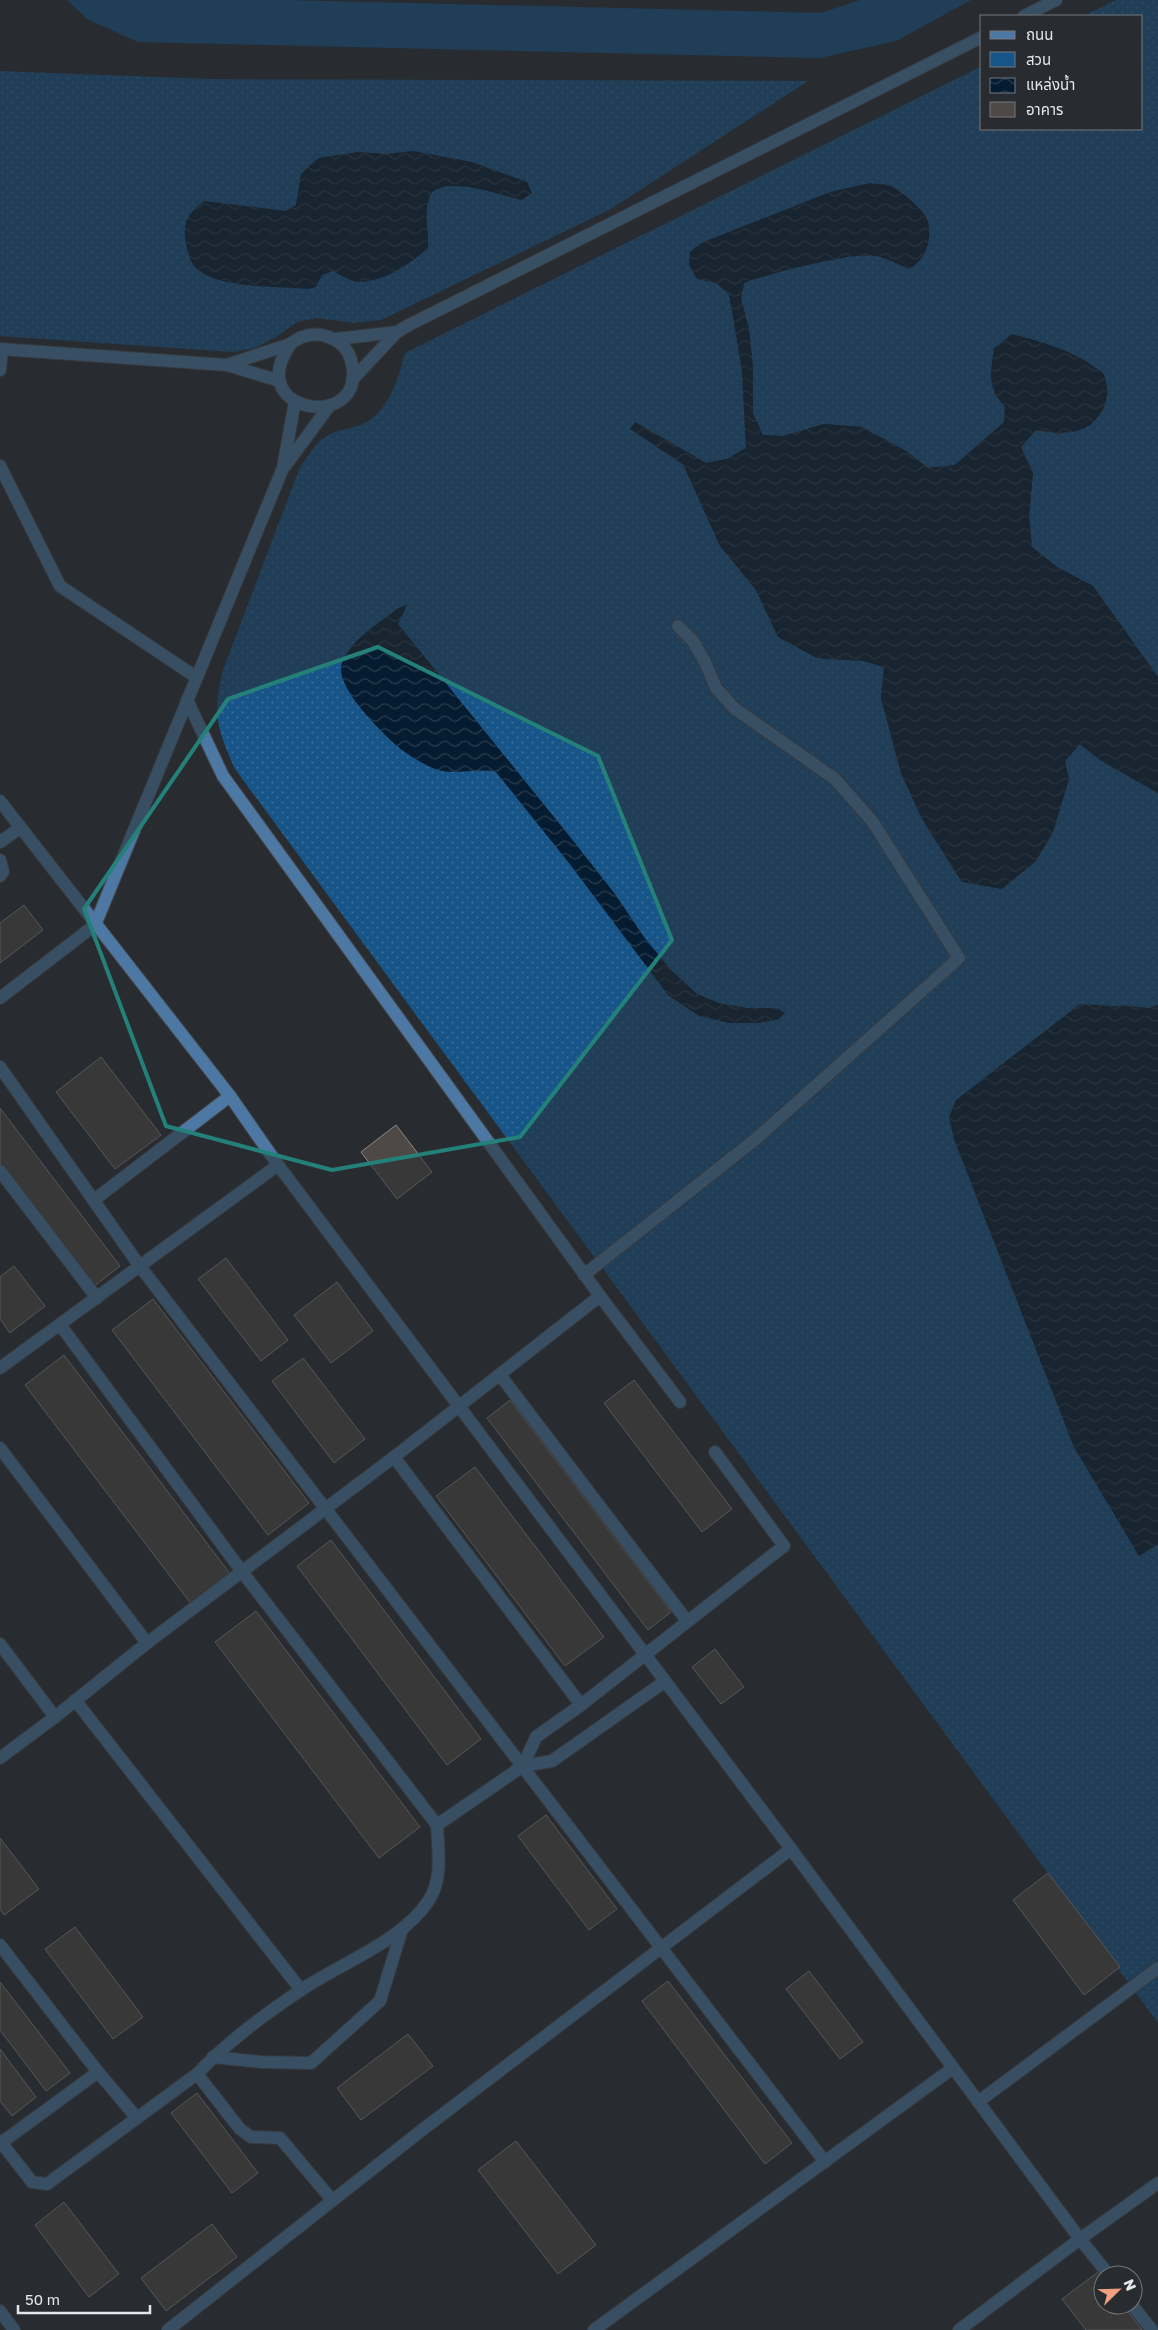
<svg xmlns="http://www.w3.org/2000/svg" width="1158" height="2330" font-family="'Golos Text','Noto Sans Thai',sans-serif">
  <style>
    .grass { fill: url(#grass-dots) }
    .park { fill: #175487 }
    .water { fill: url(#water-waves) }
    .building { fill: #4e4846; stroke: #908987 }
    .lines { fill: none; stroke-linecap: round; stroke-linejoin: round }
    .minor-casing { stroke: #464a4e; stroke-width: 14 }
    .minor { stroke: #4c78a3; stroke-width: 12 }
    .marked { fill: none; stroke: #24817a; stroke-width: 4; stroke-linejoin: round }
  </style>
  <defs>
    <pattern id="grass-dots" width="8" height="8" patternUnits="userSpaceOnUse" patternTransform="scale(1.25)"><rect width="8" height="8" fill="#175487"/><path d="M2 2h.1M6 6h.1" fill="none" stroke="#396d98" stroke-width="1.8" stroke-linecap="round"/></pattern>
    <pattern id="water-waves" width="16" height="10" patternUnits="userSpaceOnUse" patternTransform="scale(1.25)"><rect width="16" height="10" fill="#051b30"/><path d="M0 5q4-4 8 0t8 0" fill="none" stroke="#293c4e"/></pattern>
  </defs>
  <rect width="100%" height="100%" fill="#282c30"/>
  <g class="grass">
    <path d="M1116 0H1158V677L1093 586 1057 567 1032 547 1029 515 1033 473 1020 447 1036 430 1060 434 1103 411 1108 392 1103 373 993 392 1005 407 1004 422 955 465 928 468 906 451 862 427 824 424 783 436 763 435 753 413V368L749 329 741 299 744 283C766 274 855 251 876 256 887 258 899 265 909 269L927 217 716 283 729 294 737 335 742 371 746 448 727 459 706 463 635 422 656 447 683 464 720 545 756 590 778 637 817 658 863 661 884 667 881 698 901 773 922 819 962 882 1053 832 1069 779 1065 761 1080 744 1100 760 1158 793V1005L1149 1008 1122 1005 949 1117 954 1139 1074 1447 1140 1556 1158 1544V2023L235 769C217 729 212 714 223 670L300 467C307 458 314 445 322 439 335 430 344 430 358 426 388 416 398 379 405 353L982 66V129H1142V16H1083Z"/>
    <path d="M0 71 210 79 808 81 611 209 381 320 354 323 317 318 297 322 276 337 255 348 233 352 0 336Z"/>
  </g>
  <path class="park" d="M67 0H289L821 13 860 0H971L896 41 820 58 138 42 87 19Z"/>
  <g class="water">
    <path d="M413 151 472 162 527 182 532 193 522 200C502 196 438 172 429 198 424 214 429 232 428 248 410 264 387 280 362 282 352 283 341 275 333 271L322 275 316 287 308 289C279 286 217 289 196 268 189 261 188 252 186 243 182 222 188 214 204 201L286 211 296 205 301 174 318 158 358 152 386 154Z"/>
    <path d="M870 183C877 184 887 184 893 187 901 191 925 211 927 219 933 239 927 259 909 269 899 265 887 258 877 256 856 251 766 274 744 283L741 299 749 329 753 368V413L763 435 783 436 824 424 862 427 906 451 928 468 955 465 1004 422 1005 407C987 385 990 376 994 348L1012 334C1041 342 1069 349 1093 366 1096 368 1101 371 1103 373 1107 380 1108 392 1106 399 1096 436 1068 435 1036 430L1021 447 1033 473 1029 515 1032 547 1057 567 1093 586 1158 677V793L1100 760 1080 744 1065 761 1069 779 1053 832 1036 861 1002 889 962 882 922 819 901 773 881 698 884 667 863 661 817 658 778 637 756 590 720 546 683 464 630 429 635 422 706 463 727 459 746 448 742 371 729 294 716 283 697 279 689 265 690 252 701 243 830 192Z"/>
    <path d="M407 605 398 624 571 838 615 894 644 937 671 970 697 994 719 1003 747 1008H777L785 1013 779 1019 759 1023H729L699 1016 668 995 569 863 496 772C476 767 454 776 435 769 425 765 411 757 402 750 385 736 333 686 342 663 351 639 379 624 398 608Z"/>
    <path d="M1080 1004 1149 1008 1158 1005V1544L1139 1556 1074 1447 954 1139 949 1117 956 1100Z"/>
  </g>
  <g class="building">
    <path d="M24 905 43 930 0 963V923Z"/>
    <path d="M101 1057 161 1135 115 1169 56 1092Z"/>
    <path d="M0 1108 120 1266 93 1287 0 1163Z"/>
    <path d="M396 1125 432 1172 397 1199 361 1152Z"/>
    <path d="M226 1258 288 1340 261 1361 198 1279Z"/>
    <path d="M14 1266 45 1306 10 1333 0 1319V1277Z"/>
    <path d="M337 1282 373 1331 331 1363 294 1315Z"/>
    <path d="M153 1299 309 1503 268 1535 112 1330Z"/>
    <path d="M64 1355 231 1575 192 1605 25 1385Z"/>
    <path d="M303 1358 365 1439 334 1463 272 1381Z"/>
    <path d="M634 1380 732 1509 702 1532 604 1403Z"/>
    <path d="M510 1400 671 1612 648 1630 487 1418Z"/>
    <path d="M475 1467 604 1637 565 1666 436 1496Z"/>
    <path d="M331 1540 481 1739 447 1765 297 1566Z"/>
    <path d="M256 1611 420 1827 379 1858 215 1642Z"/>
    <path d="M715 1649 744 1687 721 1704 692 1667Z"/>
    <path d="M546 1815 617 1909 589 1930 518 1836Z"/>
    <path d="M0 1838 39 1889 4 1915 0 1909Z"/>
    <path d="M1048 1873 1120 1967 1084 1995 1013 1900Z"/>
    <path d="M75 1927 143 2017 113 2039 45 1949Z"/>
    <path d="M809 1971 863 2042 840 2059 786 1989Z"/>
    <path d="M668 1981 792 2143 765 2164 642 2001Z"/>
    <path d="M0 1982 70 2073 46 2091 0 2030Z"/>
    <path d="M408 2034 433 2066 361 2120 337 2088Z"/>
    <path d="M0 2049 36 2097 12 2116 0 2101Z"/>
    <path d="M197 2093 258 2173 232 2193 171 2113Z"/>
    <path d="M516 2141 596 2245 558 2274 478 2170Z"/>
    <path d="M64 2202 119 2274 89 2297 35 2225Z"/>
    <path d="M212 2224 237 2257 166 2311 141 2278Z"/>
    <path d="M1098 2272 1103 2279V2305H1123L1142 2330H1086L1062 2299Z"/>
  </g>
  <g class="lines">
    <g class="minor-casing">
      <g id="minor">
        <path d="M1024 16 1056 0"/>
        <path d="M336 339 397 332"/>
        <path d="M0 349 227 365 280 381"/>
        <path d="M227 365C247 358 266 352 285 346 292 344 296 339 302 337 321 330 345 339 351 360 371 433 241 415 290 345"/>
        <path d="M0 370 2 349"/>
        <path d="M352 380 397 332 409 325 982 37"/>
        <path d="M0 466 60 586 196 677"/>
        <path d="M285 466 330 405"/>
        <path d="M0 801 230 1096 278 1165 791 1849 1080 2239 959 2330"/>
        <path d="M0 842 20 828"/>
        <path d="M0 860 3 872 0 876"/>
        <path d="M0 998 95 925 283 468 295 401"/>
        <path d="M0 1067 139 1265 825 2162"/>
        <path d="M0 1171 97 1298"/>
        <path d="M94 1200 230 1096"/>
        <path d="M584 1275 757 1138 959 958 872 821 835 779 734 708 716 688 705 662 693 641 678 626"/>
        <path d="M600 1296 680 1402"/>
        <path d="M61 1326 243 1573 437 1825"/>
        <path d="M0 1368 278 1165"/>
        <path d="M500 1375 687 1621"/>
        <path d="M0 1448 147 1643"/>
        <path d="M394 1457 581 1705"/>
        <path d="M0 1644 55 1717"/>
        <path d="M75 1700 301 1990"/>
        <path d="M0 1758 55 1717 147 1643 394 1457 600 1296 223 776 187 700"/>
        <path d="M523 1766 536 1737 581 1705 784 1546 715 1452"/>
        <path d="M0 1945 98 2072"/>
        <path d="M213 2057 261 2062 311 2063 380 2001 402 1929"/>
        <path d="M197 2074 240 2129 251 2137 280 2138 332 2200"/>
        <path d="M978 2102 1158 1968"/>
        <path d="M0 2141 32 2182 47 2184 197 2074C227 2042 265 2014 301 1990 341 1963 403 1941 429 1900 443 1879 438 1849 437 1825L523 1766 552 1761 664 1682"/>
        <path d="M1 2143 98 2072 137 2118"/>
        <path d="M1109 2275 1080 2239 1158 2183"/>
        <path d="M1132 2305 1152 2330"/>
        <path d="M0 2311 14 2330"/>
        <path d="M168 2330 422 2130 791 1849"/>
        <path d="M594 2330 953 2068"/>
      </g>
    </g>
    <use href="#minor" class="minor"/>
  </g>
  <path d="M0 0H1158V2330H0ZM378 647 598 756 672 940 520 1137 332 1170 166 1126 84 909 228 699Z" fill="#282c30" fill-opacity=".55" fill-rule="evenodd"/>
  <path class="marked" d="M378 647 598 756 672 940 520 1137 332 1170 166 1126 84 909 228 699Z"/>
  <rect x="980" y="15" width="162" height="115" fill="#282c30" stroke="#74777a"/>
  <rect x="990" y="31" width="25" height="8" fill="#4c78a3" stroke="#74777a"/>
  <text x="1026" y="40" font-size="15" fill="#e5e8ea">ถนน</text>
  <rect x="990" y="52" width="25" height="15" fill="#175487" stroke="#74777a"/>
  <text x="1026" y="65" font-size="15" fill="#e5e8ea">สวน</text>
  <rect x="990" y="78" width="25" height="15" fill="url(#water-waves)" stroke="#74777a"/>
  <text x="1026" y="90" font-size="15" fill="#e5e8ea">แหล่งน้ำ</text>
  <rect x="990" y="102" width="25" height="15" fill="#4e4846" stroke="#74777a"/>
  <text x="1026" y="115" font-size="15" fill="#e5e8ea">อาคาร</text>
  <g transform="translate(1118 2290) rotate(67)"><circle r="24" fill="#282c30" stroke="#74777a"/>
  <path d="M0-4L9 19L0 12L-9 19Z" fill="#f2a080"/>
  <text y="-8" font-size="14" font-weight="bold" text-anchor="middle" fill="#e5e8ea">N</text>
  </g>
  <path d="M18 2305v8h132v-8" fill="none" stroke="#e5e8ea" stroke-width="2.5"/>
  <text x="25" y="2305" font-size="15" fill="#e5e8ea" stroke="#282c30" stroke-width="4" paint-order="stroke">50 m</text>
</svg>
